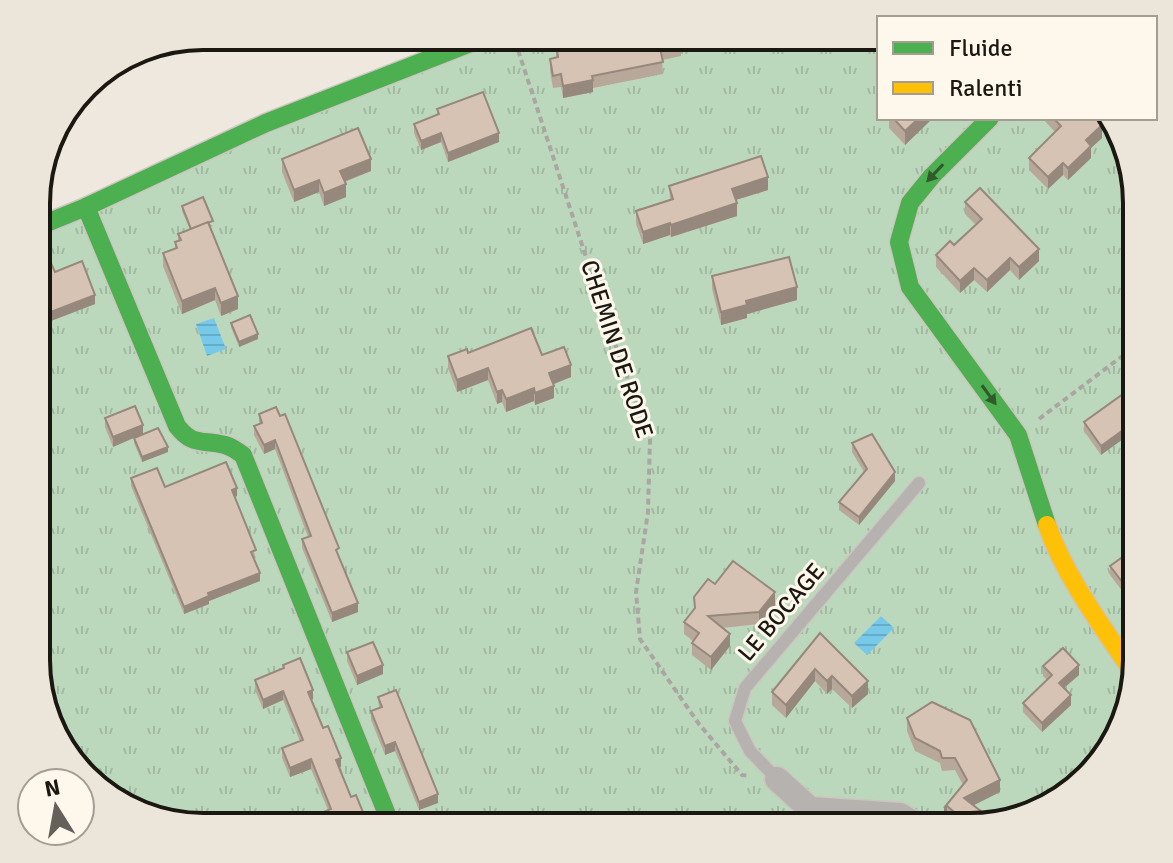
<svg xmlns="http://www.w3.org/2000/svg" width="1173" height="863" font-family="Signika,sans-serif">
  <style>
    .grass { fill: url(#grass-tufts) }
    .water { fill: url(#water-rules) }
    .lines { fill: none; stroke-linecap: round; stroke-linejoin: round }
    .lane-casing { stroke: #cbc6bf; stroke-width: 15 }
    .street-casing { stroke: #cbc6bf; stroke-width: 27 }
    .fast-casing { stroke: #cbc6bf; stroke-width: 21 }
    .slow-casing { stroke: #cbc6bf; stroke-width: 21 }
    .path { stroke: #a9a6a3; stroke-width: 4; stroke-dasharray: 6 4; stroke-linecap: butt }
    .lane { stroke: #b6b2b0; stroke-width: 12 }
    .street { stroke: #b6b2b0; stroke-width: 24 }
    .fast { stroke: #4caf50; stroke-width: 18 }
    .slow { stroke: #ffc107; stroke-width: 18 }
    .wall { fill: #b8a89a }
    .shaded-wall { fill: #96887d }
    .building { fill: #d6c3b3; stroke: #96887d; stroke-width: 2 }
    .oneway { fill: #315b2d }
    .labels { text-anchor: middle; stroke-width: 6; stroke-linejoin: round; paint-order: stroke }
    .street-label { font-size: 24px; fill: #1b1711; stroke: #fef7ec }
    .rim { fill: none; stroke: #1b1711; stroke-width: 4 }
  </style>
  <defs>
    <pattern id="grass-tufts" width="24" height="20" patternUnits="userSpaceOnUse" patternTransform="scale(2)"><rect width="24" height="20" fill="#bcd8bc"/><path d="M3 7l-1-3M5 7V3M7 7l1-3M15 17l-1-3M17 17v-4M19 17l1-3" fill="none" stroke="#a1b9a1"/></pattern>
    <pattern id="water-rules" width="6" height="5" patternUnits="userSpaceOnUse" patternTransform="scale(2)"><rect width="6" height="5" fill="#76c9e8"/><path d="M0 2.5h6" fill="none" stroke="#66acc6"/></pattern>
  </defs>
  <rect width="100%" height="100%" fill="#eee8de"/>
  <path class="grass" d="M879 37V118H1111L1120 129 1137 192V671L1102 762 1044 810 971 827H192L101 792 58 743 37 682V227L473 42Z"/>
  <g class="water">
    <path d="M214 318 226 349 207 356 196 324Z"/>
    <path d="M881 616 894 628 867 655 854 643Z"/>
  </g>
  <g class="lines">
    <g class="lane-casing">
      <path id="lane" d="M777 779 750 751 735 721 745 688 919 483"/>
    </g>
    <g class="street-casing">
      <g id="street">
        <path d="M777 779 810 809 900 815 920 827"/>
        <path d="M417 827 421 825"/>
      </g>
    </g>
    <g class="fast-casing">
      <g id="fast">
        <path d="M990 118 932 176 910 203 899 242 910 287 1018 435 1047 525"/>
        <path d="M86 207 177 426C193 447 203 439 225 445 232 447 237 451 243 455L392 827"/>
        <path d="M37 227 86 207 266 123 473 42"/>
      </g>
    </g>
    <g class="slow-casing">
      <path id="slow" d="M1047 525C1065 577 1104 629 1135 675"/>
    </g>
    <g class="path">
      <path d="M515 41 611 333 650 439 648 512 636 592 640 639 699 724 742 775 750 776"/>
      <path d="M499 46 512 41"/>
      <path d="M1039 419 1137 345"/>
    </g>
    <use href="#lane" class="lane"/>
    <use href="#street" class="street"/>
    <use href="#fast" class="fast"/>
    <use href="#slow" class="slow"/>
  </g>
  <g class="wall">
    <path d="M739 39H758L747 48Z"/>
    <path d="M556 43H681V56L662 60 663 74 593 88V92L563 98 561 87 553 88 550 71V59L556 58Z"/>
    <path d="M437 109 499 142 448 162 441 142 421 150 414 133V124L437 115Z"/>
    <path d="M889 118H933L905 145 889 128Z"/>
    <path d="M1042 118H1095L1102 138 1091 148V158L1068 180 1063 175 1048 189 1029 170V158L1055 132Z"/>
    <path d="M282 159 371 171 345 182 346 197 324 206 319 192 294 202 282 172Z"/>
    <path d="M669 186 768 190 736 200 737 216 671 237 670 235 643 244 636 224V211L670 200Z"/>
    <path d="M965 202 1039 261 1019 280 1010 270 987 292 974 280 960 293 936 267V255L954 245 976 225 965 214Z"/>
    <path d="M182 206 213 226 210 227 238 309 221 316 215 300 182 314 163 266V253L175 249V242L178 240V234L190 230 182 211Z"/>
    <path d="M37 266 55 272 95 304 43 324 37 309Z"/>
    <path d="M712 276 797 300 747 314V318L721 325 712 289Z"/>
    <path d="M231 323 258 339 239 347 231 327Z"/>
    <path d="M468 353 571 377 553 384 554 398 535 405 534 401 506 412 502 402 497 404 488 380 457 392 448 368V356Z"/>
    <path d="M1137 384 1101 455 1084 431V422Z"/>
    <path d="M135 406 113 447 105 427V418Z"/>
    <path d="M276 407 339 556 358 612 332 622 302 548V539L308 537 275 449 264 454 254 435V426L259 425V414Z"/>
    <path d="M134 438 168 452 142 462 134 443Z"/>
    <path d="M852 443 895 481 859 525 839 510V502L864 472 852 452Z"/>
    <path d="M131 478 165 487 237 496 234 497 256 558 254 559 260 581 209 601V604L184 614 131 486Z"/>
    <path d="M1137 553 1133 605 1110 575V566Z"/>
    <path d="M715 584 775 605 759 624 722 628 730 646 711 670 692 655V643L693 641 684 634V622L694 610V597Z"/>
    <path d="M820 633 868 694 852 708 832 689 827 694 815 681 786 718 772 705V692Z"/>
    <path d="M347 652 383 674 357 685 347 661Z"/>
    <path d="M283 665 313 699 312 700 341 767 339 768 351 797 369 827H311V817L328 810 311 769 290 777 282 758V748L300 741 283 700 263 709 255 690V680L283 669Z"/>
    <path d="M1043 666 1079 675 1064 688 1071 705 1042 732 1023 712V703L1047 680 1043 676Z"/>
    <path d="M378 697 438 803 419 810 395 751 385 755 371 720V711L379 708Z"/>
    <path d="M907 718 1000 792 974 805 987 823 971 827H957L947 819 944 821V808L963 785 955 770 942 771 940 763 915 751 907 731Z"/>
  </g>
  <g class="shaded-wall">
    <path d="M747 39H758L747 48Z"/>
    <path d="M593 80V92L563 98V86Z"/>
    <path d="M919 118H933L905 145V131Z"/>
    <path d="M1102 125V138L1091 148V158L1068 180V168L1086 140Z"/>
    <path d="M441 133V142L421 150V141Z"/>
    <path d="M499 133V142L448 162V153Z"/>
    <path d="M371 159V171L340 183V171Z"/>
    <path d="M1063 163V175L1048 189V177Z"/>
    <path d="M768 177V190L732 201V189Z"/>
    <path d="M319 180V192L294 202V190Z"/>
    <path d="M346 184V197L324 206V193Z"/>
    <path d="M737 203V216L671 237V225Z"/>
    <path d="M670 223V235L643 244V232Z"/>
    <path d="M1039 249V261L1019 280V267Z"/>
    <path d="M1010 258V270L987 292V280Z"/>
    <path d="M974 268V280L960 293V281Z"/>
    <path d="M797 287V300L747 314V318L721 325V312L746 301Z"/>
    <path d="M215 288V300L182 314V301Z"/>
    <path d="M95 295V304L43 324V315Z"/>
    <path d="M238 296V309L221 316V303Z"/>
    <path d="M258 334V339L239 347V342Z"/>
    <path d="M571 365V377L549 386V373Z"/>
    <path d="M488 368V380L457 392V380Z"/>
    <path d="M554 386V398L535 405V393Z"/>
    <path d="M534 388V401L506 412V399Z"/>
    <path d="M502 390V402L497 404V392Z"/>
    <path d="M1137 420V429L1101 455V446Z"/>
    <path d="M143 425V434L113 447V437Z"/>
    <path d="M275 440V449L264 454V445Z"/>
    <path d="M168 447V452L142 462V457Z"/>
    <path d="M895 472V481L859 525V517Z"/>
    <path d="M237 488V496L232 498V490Z"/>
    <path d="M260 573V581L209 601V604L184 614V607L208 593Z"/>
    <path d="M775 592V605L759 624V612Z"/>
    <path d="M1137 594V603L1133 605V596Z"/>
    <path d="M358 603V612L332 622V613Z"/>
    <path d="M730 634V646L711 670V657Z"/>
    <path d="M383 665V674L357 685V676Z"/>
    <path d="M1079 665V675L1059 692V683Z"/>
    <path d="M815 669V681L786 718V705Z"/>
    <path d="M832 676V689L827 694V681Z"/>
    <path d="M868 681V694L852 708V696Z"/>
    <path d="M313 690V699L308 701V692Z"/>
    <path d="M283 691V700L263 709V700Z"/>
    <path d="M1071 695V705L1042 732V723Z"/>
    <path d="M395 742V751L385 755V746Z"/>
    <path d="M341 758V767L336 769V760Z"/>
    <path d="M311 759V769L290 777V768Z"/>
    <path d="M1000 780V792L964 810V798Z"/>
    <path d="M438 794V803L419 810V802Z"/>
    <path d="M947 806V819L944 821V808Z"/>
  </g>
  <g class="building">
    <path d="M680 39 681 43 660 48 663 62 592 76 593 80 563 86 561 74 553 76 550 59 558 57 556 43 565 41Z"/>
    <path d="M483 92 499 133 448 153 441 133 421 141 414 124 439 114 437 109Z"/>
    <path d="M893 118H919L905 131Z"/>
    <path d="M1053 118H1095L1102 125 1086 140 1091 146 1068 168 1063 163 1048 177 1029 158 1061 126Z"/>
    <path d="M358 128 371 159 340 171 346 184 324 193 319 180 294 190 282 159Z"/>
    <path d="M761 156 768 177 732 189 737 203 671 225 670 223 643 232 636 211 673 199 669 186Z"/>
    <path d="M980 188 1039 249 1019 267 1010 258 987 280 974 268 960 281 936 255 950 241 954 245 982 219 965 202Z"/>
    <path d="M203 197 213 221 191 229 182 206Z"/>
    <path d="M208 222 238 296 221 303 215 288 182 301 163 253 177 248 175 242 181 240 178 234Z"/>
    <path d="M789 257 797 287 746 301 747 305 721 312 712 276Z"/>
    <path d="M50 261 55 272 82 261 95 295 43 315 37 300V266Z"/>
    <path d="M250 315 258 334 239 342 231 323Z"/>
    <path d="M531 328 542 355 564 347 571 365 549 373 554 386 535 393 534 388 506 399 502 390 497 392 488 368 457 380 448 356 467 349 468 353Z"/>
    <path d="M1137 384V420L1101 446 1084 422Z"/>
    <path d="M135 406 143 425 113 437 105 418Z"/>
    <path d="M276 407 280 416 285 414 339 548 336 550 358 603 332 613 302 539 311 536 275 440 264 445 254 426 262 423 259 414Z"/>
    <path d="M158 428 168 447 142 457 134 438Z"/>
    <path d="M872 434 895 472 859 517 839 502 867 469 852 443Z"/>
    <path d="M226 462 237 488 232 490 256 550 251 552 260 573 208 593 209 596 184 607 131 478 157 468 165 487Z"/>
    <path d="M1134 549 1137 553V594L1133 596 1110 566Z"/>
    <path d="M733 561 775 592 759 612 708 616 730 634 711 657 692 643 699 633 684 622 695 608 694 597 708 579 715 584Z"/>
    <path d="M820 633 868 681 852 696 832 676 827 681 815 669 786 705 772 692Z"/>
    <path d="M373 642 383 665 357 676 347 652Z"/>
    <path d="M1063 648 1079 665 1059 683 1071 695 1042 723 1023 703 1052 675 1043 666Z"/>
    <path d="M300 658 313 690 308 692 323 728 328 726 341 758 336 760 351 797 356 795 369 827H314L311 817 331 809 311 759 290 768 282 748 303 740 283 691 263 700 255 680 284 668 283 665Z"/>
    <path d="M396 690 438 794 419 802 395 742 385 746 371 711 382 707 378 697Z"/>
    <path d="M932 702 970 720 1000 780 964 798 987 816 980 825 972 827 947 806 944 808 967 780 955 758H942L940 751 915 738 907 718Z"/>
  </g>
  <defs><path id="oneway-solid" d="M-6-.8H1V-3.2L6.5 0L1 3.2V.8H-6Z" transform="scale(2)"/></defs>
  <g class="oneway">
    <use href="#oneway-solid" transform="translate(935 173) rotate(133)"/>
    <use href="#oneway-solid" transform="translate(989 395) rotate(54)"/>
  </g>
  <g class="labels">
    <g class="street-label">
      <text transform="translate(617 349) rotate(72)" y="8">CHEMIN DE RODE</text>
      <text transform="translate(781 612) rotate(-50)" y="8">LE BOCAGE</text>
    </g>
  </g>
  <path d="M0 0H1173V863H0ZM203 50H970A153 153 0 0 1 1123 203V660A153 153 0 0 1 970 813H203A153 153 0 0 1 50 660V203A153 153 0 0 1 203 50Z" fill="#ece5da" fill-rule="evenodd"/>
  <path class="rim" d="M203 50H970A153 153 0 0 1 1123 203V660A153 153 0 0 1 970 813H203A153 153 0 0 1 50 660V203A153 153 0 0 1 203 50Z"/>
  <rect x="877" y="16" width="280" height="104" fill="#fef7ec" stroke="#a39d94" stroke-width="2"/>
  <rect x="893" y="42" width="40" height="12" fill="#4caf50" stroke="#a39d94" stroke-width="2"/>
  <text x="949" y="56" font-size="24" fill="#1b1711">Fluide</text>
  <rect x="893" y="82" width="40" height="12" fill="#ffc107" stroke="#a39d94" stroke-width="2"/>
  <text x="949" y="96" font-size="24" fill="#1b1711">Ralenti</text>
  <g transform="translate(56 807) rotate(349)"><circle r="38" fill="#fef7ec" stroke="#a39d94" stroke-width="2"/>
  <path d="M0-6L14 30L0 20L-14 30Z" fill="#656059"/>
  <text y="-12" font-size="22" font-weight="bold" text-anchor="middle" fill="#1b1711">N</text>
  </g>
</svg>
